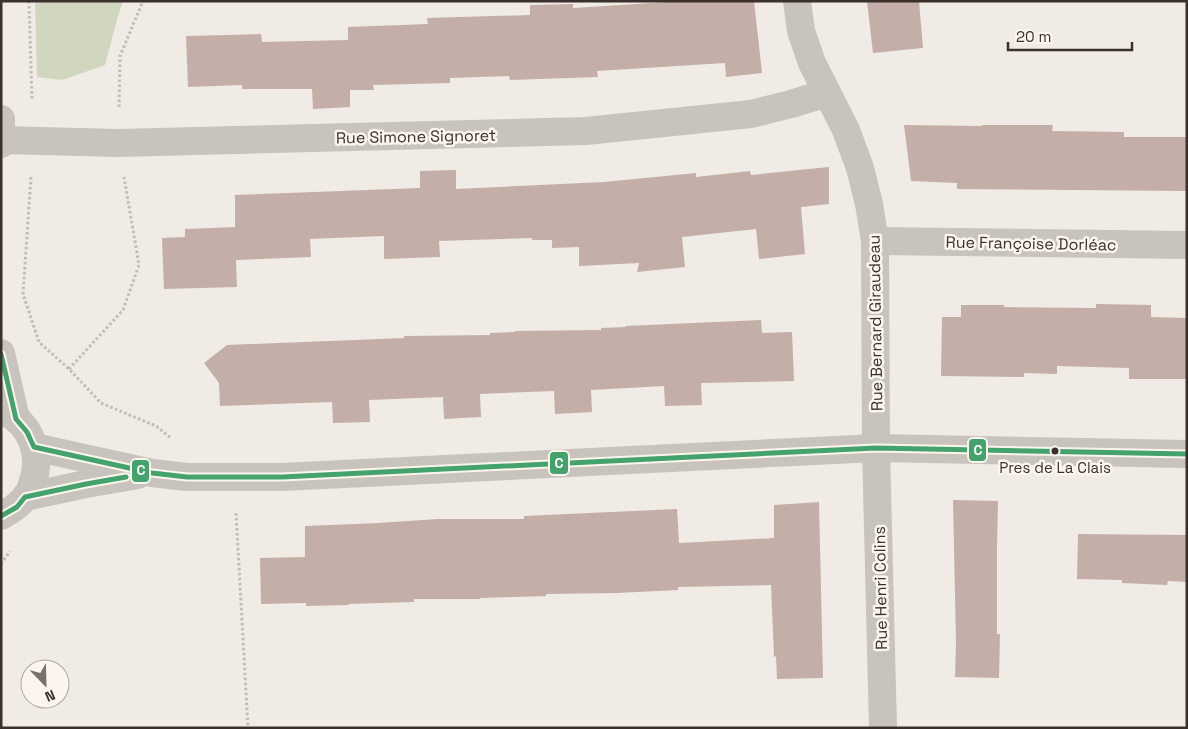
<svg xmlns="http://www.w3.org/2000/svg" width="1188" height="729" font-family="'Space Grotesk',sans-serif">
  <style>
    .green { fill: #d1d6bf }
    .building { fill: #c3afa7 }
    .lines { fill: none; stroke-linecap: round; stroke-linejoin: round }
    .path { stroke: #c2bbb6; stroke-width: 3; stroke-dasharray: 2.5 2.5; stroke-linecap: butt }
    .minor { stroke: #c9c3be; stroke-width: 28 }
    .tertiary { stroke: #c9c3be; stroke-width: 28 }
    .bus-1-casing { stroke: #fbf5ee; stroke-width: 9 }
    .bus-1 { stroke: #44a36d; stroke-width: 5 }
    .bus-dot { fill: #3b302b; stroke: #fbf5ee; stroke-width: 2 }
    .labels { text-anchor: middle; stroke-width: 5; stroke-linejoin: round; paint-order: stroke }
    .bus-label { font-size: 15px; fill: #3b302b; stroke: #fbf5ee }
    .street-label { font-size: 16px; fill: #3b302b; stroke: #fbf5ee }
    .line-badge { stroke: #fbf5ee; stroke-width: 2 }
    .badge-label { font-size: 14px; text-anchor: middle; font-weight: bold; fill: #fff }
  </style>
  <rect width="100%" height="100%" fill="#f0ebe5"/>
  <path class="green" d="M35 1H123L118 16 105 65 62 80 37 77Z"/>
  <g class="building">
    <path d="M683 1H754L762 73 726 77 725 63 597 71 598 77 510 80 509 76 450 78V83L373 85 374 90H350V107L313 109 312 89H242V85L188 87 186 36 261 34 262 42 348 40V27L428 24 427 18 530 15V5L573 4V8Z"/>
    <path d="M867 1H919L923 48 873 53Z"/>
    <path d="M904 125 982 126V125H1053L1052 131 1124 132V137H1187V191L957 189V183L911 181Z"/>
    <path d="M829 167V204L801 207 805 254 759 259 756 229 682 237 685 267 637 272 639 263 579 266V247L552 248V240H532V238L439 241 440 257 384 259V236L310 239 311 257 236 260 237 287 164 289 162 238 185 237V229L235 227V195L420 188V171L456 170V189L604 182 696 173V177L750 171 751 175Z"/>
    <path d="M1096 304 1151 305V317L1187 318 1186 379H1129V368L1057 366V374L1024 373V377L941 376 942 317H961V305H1004V307L1096 308Z"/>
    <path d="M761 320 762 333 792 332 794 381 701 383 702 405 665 406 664 386 591 390 592 412 555 414 554 391 480 394 481 417 444 419 443 397 369 400 370 422 333 423 332 402 220 406 219 383 204 363 227 345 404 338V336L490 335V333L515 332V331L601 330V328L625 327 626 326Z"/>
    <path d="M953 500 998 501 997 546V634H1000L999 678 955 677 956 642Z"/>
    <path d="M819 502 823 678 777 679 776 656 774 657 771 585 678 587V590L617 593 546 594V596L480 598V599H414V602L348 604 349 605 306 606V603L261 604 260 558 305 557V526L378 523 438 519H524V516L677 509 679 543 774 538V505Z"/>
    <path d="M1078 534 1187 535V582L1168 581 1167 585 1122 583V580L1077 579Z"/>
  </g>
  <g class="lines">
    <g class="path">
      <path d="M29 1 32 101"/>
      <path d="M119 107 120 56 143 1"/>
      <path d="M31 177 23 294 39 342 69 369 101 403 156 426 171 438"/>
      <path d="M69 369 123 310 139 265 124 177"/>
      <path d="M236 513 248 728"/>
      <path d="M1 564 10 551"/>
    </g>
    <g class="minor">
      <path d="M797 1 801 31 812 63 846 130 860 168 869 204 875 241 876 448 883 728"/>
      <path d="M2 140 118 143 586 131 751 114 791 104 827 93"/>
      <path d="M875 241 1187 245"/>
      <path d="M34 447 152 473 187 477H282L876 448 1187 454"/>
      <path d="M25 497 86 484 138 475"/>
    </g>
    <g class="tertiary">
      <path d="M1 119V144"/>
      <path d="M1 353 16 419"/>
      <path d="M1 410C31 422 43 455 32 484 31 487 30 491 28 494 21 504 12 510 1 516"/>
    </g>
    <g class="bus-1-casing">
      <g id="bus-1">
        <path d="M1 354 16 419 27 432 34 447 152 473 187 477H282L876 448 1187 454"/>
        <path d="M1 516 17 507 25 497 86 484 126 477"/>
      </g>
    </g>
    <use href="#bus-1" class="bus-1"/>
  </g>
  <circle class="bus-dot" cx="1055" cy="451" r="4.5"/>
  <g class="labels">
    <g class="bus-label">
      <text x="1055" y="473">Pres de La Clais</text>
    </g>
    <g class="street-label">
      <text transform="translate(416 136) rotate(-1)" y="6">Rue Simone Signoret</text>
      <text transform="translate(1031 243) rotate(1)" y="6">Rue Françoise Dorléac</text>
      <text transform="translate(875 323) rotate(-91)" y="6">Rue Bernard Giraudeau</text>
      <text transform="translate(880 588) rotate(-91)" y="6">Rue Henri Colins</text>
    </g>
  </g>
  <g class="line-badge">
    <rect x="968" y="438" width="19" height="24" rx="5" fill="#44a36d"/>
    <rect x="549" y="451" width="20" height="24" rx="5" fill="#44a36d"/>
    <rect x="131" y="459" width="19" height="24" rx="5" fill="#44a36d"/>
  </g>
  <g class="badge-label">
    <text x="978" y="455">C</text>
    <text x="559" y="468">C</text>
    <text x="141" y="475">C</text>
  </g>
  <rect width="1188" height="729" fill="none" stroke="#3b302b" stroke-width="5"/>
  <g transform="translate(45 684) rotate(157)"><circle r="24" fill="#fbf5ee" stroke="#aea6a0"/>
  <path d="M0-4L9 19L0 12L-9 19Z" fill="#7a716c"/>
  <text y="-8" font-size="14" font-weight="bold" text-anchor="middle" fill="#3b302b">N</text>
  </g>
  <path d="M1008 42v8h124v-8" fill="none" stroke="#3b302b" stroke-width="2.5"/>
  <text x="1016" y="42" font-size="15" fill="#3b302b" stroke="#fbf5ee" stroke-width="4" paint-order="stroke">20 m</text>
</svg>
